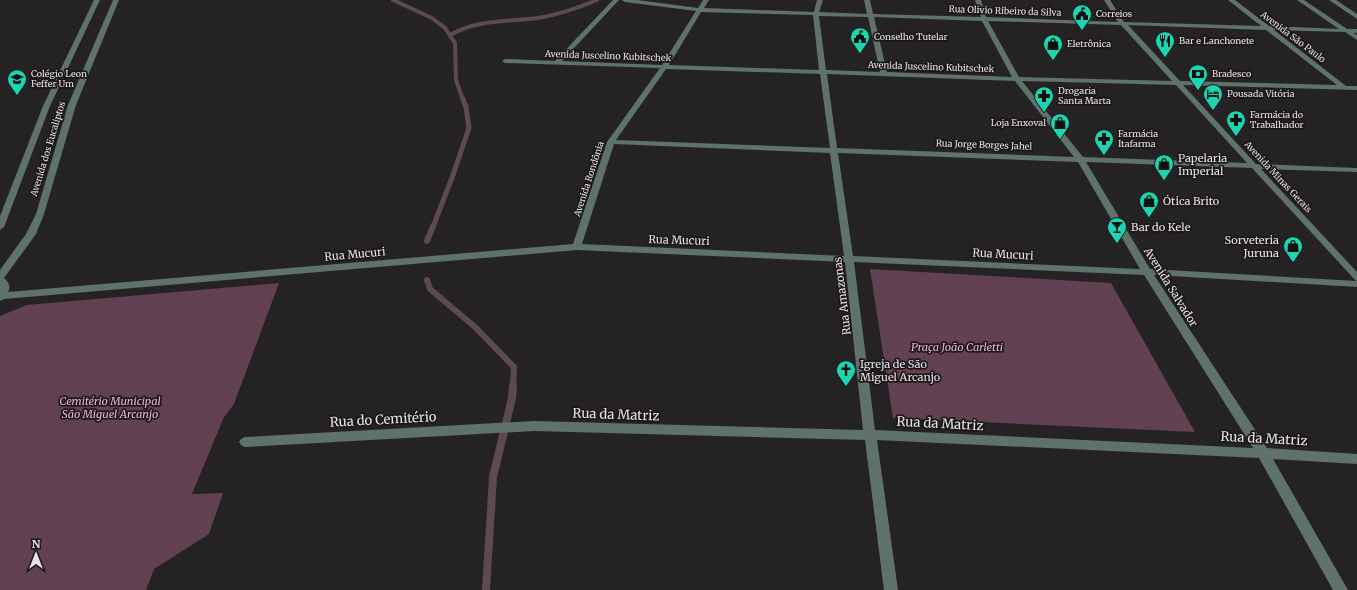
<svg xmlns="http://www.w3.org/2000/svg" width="1357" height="590" font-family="Merriweather,serif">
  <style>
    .green { fill: #614051 }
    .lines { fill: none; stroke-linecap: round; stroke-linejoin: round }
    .stream-far3 { stroke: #5d4954; stroke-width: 4 }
    .stream-far2 { stroke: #5d4954; stroke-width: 5 }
    .stream-far1 { stroke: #5d4954; stroke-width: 6 }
    .stream { stroke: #5d4954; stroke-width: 8 }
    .minor { fill: #5e716b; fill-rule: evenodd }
    .labels { text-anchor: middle; stroke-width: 3.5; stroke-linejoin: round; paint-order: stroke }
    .far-street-label { font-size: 9px; fill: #e6e3e4; stroke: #1c181a }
    .far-poi-label { font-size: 9px; fill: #e6e3e4; stroke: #1c181a; text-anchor: start }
    .poi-label { font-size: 11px; fill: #e6e3e4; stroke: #1c181a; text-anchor: start }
    .street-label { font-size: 11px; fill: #e6e3e4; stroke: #1c181a }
    .park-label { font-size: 11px; font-style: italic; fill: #f3b4d4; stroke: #1c181a }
    .near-street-label { font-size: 13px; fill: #e6e3e4; stroke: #1c181a }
  </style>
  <rect width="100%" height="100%" fill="#252223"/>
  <g class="green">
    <path d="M870 269 1111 283 1195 432 893 418Z"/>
    <path d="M279 283 234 404 224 417 192 494 223 493 209 534 154 569 146 590H0V316L27 305Z"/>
  </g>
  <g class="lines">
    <g class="stream-far3">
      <path d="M393 0 432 18 445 28 455 43 456 80 463 100"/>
      <path d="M450 35C478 19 507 22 538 18 558 15 578 8 597 0"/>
    </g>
    <path class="stream-far2" d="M433 227 453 175 469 128 466 107 463 99"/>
    <g class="stream-far1">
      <path d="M427 241 433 226"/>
      <path d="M427 280 430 289 475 327 514 367 513 387"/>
    </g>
    <path class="stream" d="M486 590 493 477 512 398 513 386"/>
    <g class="minor">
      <path d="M94 0H100L50 106 4 227 0 230V216L43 106Z"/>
      <path d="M113 0H119L76 105 44 214 36 234 4 278C9 282 11 286 8 292L573 244 607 142 660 68 505 63 502 61 505 59 555 61 613 0H619L562 61 662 65 696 11 625 2 622 0H637L698 8 703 0H709L704 8 814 12 817 0H823L819 12 867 14 864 0H870L873 14 981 17 975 0H981L986 17 1118 22 1104 0H1110L1124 22 1261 26 1228 0H1235L1269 26 1339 29 1297 0H1304L1347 29H1357V33H1353L1357 35V40L1345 32 1274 30 1346 86H1357V90L1183 85 1256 164 1357 168V172L1261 169 1357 272V287L1154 275 1267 448 1357 454V464L1273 459 1348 590H1333L1259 458 877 440 898 590H884L865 440 534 431 245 447 241 445 239 442 241 439 245 437 534 421 863 430 845 262 577 250 4 299 0 301V270L26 234 36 214 68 105ZM701 12 813 15 819 70 669 65ZM819 16 868 17 880 72 826 70ZM874 17 982 21 1012 77 887 72ZM988 21 1121 25 1172 81 1019 77ZM1128 25 1266 30 1337 85 1180 81ZM666 69 820 74 830 148 616 140ZM827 74 1015 81 1074 157 837 148ZM1022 81 1176 85 1247 163 1083 157ZM614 144 830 153 844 256 582 244ZM838 153 1078 162 1140 269 853 256ZM1086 162 1252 168 1356 281 1150 269ZM854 262 1144 275 1253 448 875 430Z"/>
      <path d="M1329 0H1336L1357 14V19Z"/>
    </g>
  </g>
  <defs>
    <g id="civic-pin" transform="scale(1)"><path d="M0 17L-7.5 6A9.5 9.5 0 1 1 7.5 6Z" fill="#1bd5b1" stroke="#1c181a"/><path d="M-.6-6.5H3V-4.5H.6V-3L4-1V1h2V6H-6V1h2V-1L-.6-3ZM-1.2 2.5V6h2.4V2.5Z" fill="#111"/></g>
    <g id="restaurant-pin" transform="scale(1)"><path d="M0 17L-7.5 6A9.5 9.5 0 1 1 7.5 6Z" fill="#1bd5b1" stroke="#1c181a"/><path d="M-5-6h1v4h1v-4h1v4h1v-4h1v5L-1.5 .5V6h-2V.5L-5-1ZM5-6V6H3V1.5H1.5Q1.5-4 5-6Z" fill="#111"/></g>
    <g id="shop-pin" transform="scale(1)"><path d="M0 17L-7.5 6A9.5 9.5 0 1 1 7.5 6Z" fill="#1bd5b1" stroke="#1c181a"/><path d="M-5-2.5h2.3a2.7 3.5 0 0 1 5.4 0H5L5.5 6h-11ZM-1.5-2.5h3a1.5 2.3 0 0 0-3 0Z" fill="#111"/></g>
    <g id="bank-pin" transform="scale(1)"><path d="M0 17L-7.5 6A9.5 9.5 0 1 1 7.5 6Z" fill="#1bd5b1" stroke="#1c181a"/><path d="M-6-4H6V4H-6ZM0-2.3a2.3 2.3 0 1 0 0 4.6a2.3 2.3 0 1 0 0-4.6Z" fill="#111"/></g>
    <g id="school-pin" transform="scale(1)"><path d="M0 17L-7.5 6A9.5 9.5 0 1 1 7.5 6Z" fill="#1bd5b1" stroke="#1c181a"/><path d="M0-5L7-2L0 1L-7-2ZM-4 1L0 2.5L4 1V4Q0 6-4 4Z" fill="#111"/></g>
    <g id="hotel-pin" transform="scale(1)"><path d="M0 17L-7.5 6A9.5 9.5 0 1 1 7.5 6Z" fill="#1bd5b1" stroke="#1c181a"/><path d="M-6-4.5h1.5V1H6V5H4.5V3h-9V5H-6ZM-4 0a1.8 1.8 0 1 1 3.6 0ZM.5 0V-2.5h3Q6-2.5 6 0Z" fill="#111"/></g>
    <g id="pharmacy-pin" transform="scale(1)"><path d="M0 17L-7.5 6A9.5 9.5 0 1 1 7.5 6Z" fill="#1bd5b1" stroke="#1c181a"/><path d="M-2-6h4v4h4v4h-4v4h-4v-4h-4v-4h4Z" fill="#111"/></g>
    <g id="bar-pin" transform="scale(1)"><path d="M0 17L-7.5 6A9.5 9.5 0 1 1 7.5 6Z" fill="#1bd5b1" stroke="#1c181a"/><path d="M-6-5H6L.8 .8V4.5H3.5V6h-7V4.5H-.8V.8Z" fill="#111"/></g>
    <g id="church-pin" transform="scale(1)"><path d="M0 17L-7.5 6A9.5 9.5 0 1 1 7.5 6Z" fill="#1bd5b1" stroke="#1c181a"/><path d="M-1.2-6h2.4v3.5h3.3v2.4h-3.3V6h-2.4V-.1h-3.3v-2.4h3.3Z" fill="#111"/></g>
  </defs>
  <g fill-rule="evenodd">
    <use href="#civic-pin" x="1082" y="14"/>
    <use href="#civic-pin" x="860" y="37"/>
    <use href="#restaurant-pin" x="1165" y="41"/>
    <use href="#shop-pin" x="1053" y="44"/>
    <use href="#bank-pin" x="1198" y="74"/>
    <use href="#school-pin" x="17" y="79"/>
    <use href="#hotel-pin" x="1213" y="94"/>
    <use href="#pharmacy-pin" x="1044" y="96"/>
    <use href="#pharmacy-pin" x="1236" y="120"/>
    <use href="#shop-pin" x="1060" y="123"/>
    <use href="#pharmacy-pin" x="1104" y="139"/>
    <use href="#shop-pin" x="1164" y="164"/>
    <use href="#shop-pin" x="1149" y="201"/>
    <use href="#bar-pin" x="1117" y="227"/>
    <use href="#shop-pin" x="1293" y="246"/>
    <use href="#church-pin" x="846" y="370"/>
  </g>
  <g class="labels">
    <g class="far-street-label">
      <text transform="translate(1005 11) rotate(2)" y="3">Rua Olivio Ribeiro da Silva</text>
      <text transform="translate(1293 37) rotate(37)" y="3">Avenida São Paulo</text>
      <text transform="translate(608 56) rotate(2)" y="3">Avenida Juscelino Kubitschek</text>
      <text transform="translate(931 67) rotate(2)" y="3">Avenida Juscelino Kubitschek</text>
      <text transform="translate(984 145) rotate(2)" y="3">Rua Jorge Borges Jahel</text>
      <text transform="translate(48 149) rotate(-73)" y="3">Avenida dos Eucaliptos</text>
      <text transform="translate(1278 177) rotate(47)" y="3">Avenida Minas Gerais</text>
      <text transform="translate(589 179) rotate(-72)" y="3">Avenida Rondônia</text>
    </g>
    <g class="far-poi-label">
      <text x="1096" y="17">Correios</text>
      <text x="874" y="40">Conselho Tutelar</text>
      <text x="1179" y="44">Bar e Lanchonete</text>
      <text x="1067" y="47">Eletrônica</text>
      <text x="31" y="77">Colégio Leon<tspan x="31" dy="10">Feffer Um</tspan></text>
      <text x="1212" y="77">Bradesco</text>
      <text x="1058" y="94">Drogaria<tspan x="1058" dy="10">Santa Marta</tspan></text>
      <text x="1227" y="97">Pousada Vitória</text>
      <text x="1250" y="118">Farmácia do<tspan x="1250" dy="10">Trabalhador</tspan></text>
      <text x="1046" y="126" text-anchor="end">Loja Enxoval</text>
      <text x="1118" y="137">Farmácia<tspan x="1118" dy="10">Itafarma</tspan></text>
    </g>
    <g class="poi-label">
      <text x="1178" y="162">Papelaria<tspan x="1178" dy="13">Imperial</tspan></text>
      <text x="1163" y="205">Ótica Brito</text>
      <text x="1131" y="231">Bar do Kele</text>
      <text x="1279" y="244" text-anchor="end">Sorveteria<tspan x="1279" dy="13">Juruna</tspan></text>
      <text x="860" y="368">Igreja de São<tspan x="860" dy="13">Miguel Arcanjo</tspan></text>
    </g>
    <g class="street-label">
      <text transform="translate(679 240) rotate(2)" y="4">Rua Mucuri</text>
      <text transform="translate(355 254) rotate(-5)" y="4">Rua Mucuri</text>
      <text transform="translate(1003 254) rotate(3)" y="4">Rua Mucuri</text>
      <text transform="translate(1171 287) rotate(58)" y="4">Avenida Salvador</text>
      <text transform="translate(842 296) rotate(-97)" y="4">Rua Amazonas</text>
    </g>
    <g class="park-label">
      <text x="957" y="351">Praça João Carletti</text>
      <text x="110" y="405">Cemitério Municipal<tspan x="110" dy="13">São Miguel Arcanjo</tspan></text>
    </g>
    <g class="near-street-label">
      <text transform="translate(616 414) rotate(2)" y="5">Rua da Matriz</text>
      <text transform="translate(383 419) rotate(-3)" y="5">Rua do Cemitério</text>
      <text transform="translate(940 423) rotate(3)" y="5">Rua da Matriz</text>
      <text transform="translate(1264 438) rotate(3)" y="5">Rua da Matriz</text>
    </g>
  </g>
  <g transform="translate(36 554)" stroke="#1c181a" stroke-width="3" paint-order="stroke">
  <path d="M0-3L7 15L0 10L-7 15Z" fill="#e6e3e4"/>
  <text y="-6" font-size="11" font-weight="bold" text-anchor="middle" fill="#e6e3e4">N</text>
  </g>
</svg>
